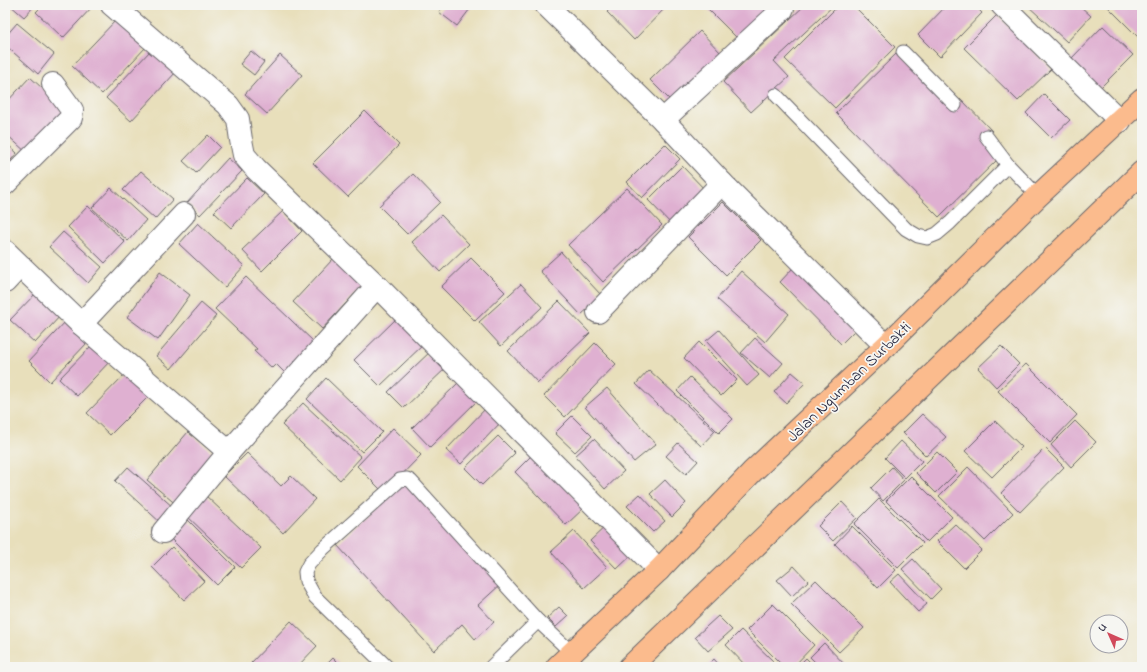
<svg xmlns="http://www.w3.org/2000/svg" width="1147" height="672" font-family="'Indie Flower',sans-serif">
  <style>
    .building { fill: #dfb0d1 }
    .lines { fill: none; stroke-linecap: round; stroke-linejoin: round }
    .service-casing { stroke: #676468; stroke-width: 15 }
    .minor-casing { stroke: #676468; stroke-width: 24 }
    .trunk-casing { stroke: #676468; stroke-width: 24 }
    .service { stroke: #fff; stroke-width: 13 }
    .minor { stroke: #fff; stroke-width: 22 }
    .trunk { stroke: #fbbb8d; stroke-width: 22 }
    .labels { text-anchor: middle; stroke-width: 3.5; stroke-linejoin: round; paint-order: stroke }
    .street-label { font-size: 16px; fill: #22223b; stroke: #f6f6f2 }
  </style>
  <rect width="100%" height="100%" fill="#f6f6f2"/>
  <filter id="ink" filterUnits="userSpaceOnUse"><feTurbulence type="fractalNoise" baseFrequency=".025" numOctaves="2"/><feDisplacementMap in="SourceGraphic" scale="8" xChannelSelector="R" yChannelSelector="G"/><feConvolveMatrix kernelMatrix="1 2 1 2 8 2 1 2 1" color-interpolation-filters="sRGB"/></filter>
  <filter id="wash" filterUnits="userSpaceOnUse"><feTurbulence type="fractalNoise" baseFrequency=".012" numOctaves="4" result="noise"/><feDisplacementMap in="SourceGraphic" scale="16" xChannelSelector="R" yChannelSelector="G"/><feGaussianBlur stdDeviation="0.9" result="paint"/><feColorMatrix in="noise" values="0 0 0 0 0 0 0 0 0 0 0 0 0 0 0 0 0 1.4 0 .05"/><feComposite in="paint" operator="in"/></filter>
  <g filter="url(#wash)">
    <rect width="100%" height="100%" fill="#e8dfbb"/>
    <g id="blocks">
      <g class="building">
        <path d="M10 5H35L24 17Z"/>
        <path d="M43 5H91L93 6 63 38 36 12Z"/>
        <path d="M444 5H473L457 26 439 12Z"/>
        <path d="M614 5H668L634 40 607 12Z"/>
        <path d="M704 5H771L738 39Z"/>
        <path d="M805 5H834L774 61 789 77 751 112 723 82Z"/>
        <path d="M839 5H853L895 47 835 108 785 59Z"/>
        <path d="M947 5H974L982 13 940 57 918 35Z"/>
        <path d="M1027 5H1079L1091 16 1067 42Z"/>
        <path d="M1106 5H1139L1142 8V41Z"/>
        <path d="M997 15 1051 69 1018 101 964 48Z"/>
        <path d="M117 19 146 47 102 94 72 66Z"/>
        <path d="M17 23 54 54 38 74 5 45V37Z"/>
        <path d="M1103 26 1133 55 1099 89 1070 60Z"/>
        <path d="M700 31 722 54 673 103 650 80Z"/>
        <path d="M151 50 176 72 131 121 106 98Z"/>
        <path d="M251 51 264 62 254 75 240 64Z"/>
        <path d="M898 52 952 108 961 99 992 131 986 136 1000 157 939 217 836 113Z"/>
        <path d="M280 55 302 75 267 114 245 94Z"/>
        <path d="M30 77 66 110 27 153 5 133V104Z"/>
        <path d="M1044 94 1070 120 1051 138 1026 113Z"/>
        <path d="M365 111 399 145 348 197 313 163Z"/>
        <path d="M208 135 220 147 196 173 183 161Z"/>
        <path d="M5 142 17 153 5 167Z"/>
        <path d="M665 144 680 159 642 198 627 182Z"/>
        <path d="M228 158 242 171 200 215 187 203Z"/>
        <path d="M682 166 708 193 674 227 648 200Z"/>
        <path d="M141 171 173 199 155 219 123 190Z"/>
        <path d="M413 174 440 202 407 234 379 206Z"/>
        <path d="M247 178 264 194 231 228 214 212Z"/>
        <path d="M111 188 146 220 128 241 92 208Z"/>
        <path d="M627 188 662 225 603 282 568 245Z"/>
        <path d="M723 202 761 240 726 275 688 237Z"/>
        <path d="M88 206 125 242 105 263 68 227Z"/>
        <path d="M283 211 302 231 262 271 242 250Z"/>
        <path d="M441 215 469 244 440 272 412 242Z"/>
        <path d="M198 223 244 266 225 287 179 244Z"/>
        <path d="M63 232 102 267 88 283 49 247Z"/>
        <path d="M561 252 602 296 581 315 540 271Z"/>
        <path d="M471 258 505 292 475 321 441 287Z"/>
        <path d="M333 259 362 286 322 329 293 302Z"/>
        <path d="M793 268 855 330 841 344 780 282Z"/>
        <path d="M741 271 789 314 765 342 717 299Z"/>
        <path d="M160 272 190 295 158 340 127 317Z"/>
        <path d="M246 277 314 342 285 373 276 364 272 368 254 351 257 349 215 309Z"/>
        <path d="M521 284 542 307 501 346 479 322Z"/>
        <path d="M38 291 62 314 35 343 10 320Z"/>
        <path d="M559 301 590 333 538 383 508 351Z"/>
        <path d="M201 303 216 316 171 369 156 356Z"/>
        <path d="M398 317 424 344 380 386 354 360Z"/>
        <path d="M66 321 88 342 50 382 29 361Z"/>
        <path d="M719 330 759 375 747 386 706 341Z"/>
        <path d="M755 338 783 363 770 378 741 353Z"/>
        <path d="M699 342 737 380 721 396 684 358Z"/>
        <path d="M94 343 111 360 77 396 59 379Z"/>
        <path d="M595 343 616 364 565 417 544 396Z"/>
        <path d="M1001 346 1019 364 996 387 978 368Z"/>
        <path d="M433 349 448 366 404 408 388 392Z"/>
        <path d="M1026 364 1077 415 1050 443 998 391Z"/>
        <path d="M649 370 715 431 701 446 636 384Z"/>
        <path d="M792 372 805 383 786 403 774 392Z"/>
        <path d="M125 374 148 397 110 435 87 413Z"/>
        <path d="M690 377 733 419 719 433 677 391Z"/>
        <path d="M326 378 382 432 362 452 307 399Z"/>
        <path d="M459 382 478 400 430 447 412 428Z"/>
        <path d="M607 388 656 444 634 462 585 407Z"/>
        <path d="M303 403 361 457 340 480 282 425Z"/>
        <path d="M487 407 502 421 461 464 446 450Z"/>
        <path d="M922 414 946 437 926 456 903 433Z"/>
        <path d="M572 416 592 436 575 452 555 433Z"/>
        <path d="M995 421 1022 447 992 477 965 451Z"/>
        <path d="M1075 421 1096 442 1071 467 1051 445Z"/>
        <path d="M393 428 421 455 384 493 357 466Z"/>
        <path d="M188 432 219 458 178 506 147 480Z"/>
        <path d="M498 436 515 453 482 485 465 468Z"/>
        <path d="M594 439 624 471 605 489 575 456Z"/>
        <path d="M901 441 922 461 905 478 885 458Z"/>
        <path d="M678 443 698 461 686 474 666 456Z"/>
        <path d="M1045 448 1064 467 1020 512 1001 493Z"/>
        <path d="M937 452 957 472 936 493 916 473Z"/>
        <path d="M247 453 281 486 291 476 315 499 283 533 224 476Z"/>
        <path d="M534 453 585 507 566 525 515 472Z"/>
        <path d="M128 467 174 508 161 523 115 481Z"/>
        <path d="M892 467 904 480 883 501 871 488Z"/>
        <path d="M968 467 1013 513 985 541 939 496Z"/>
        <path d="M911 476 952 517 927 542 886 501Z"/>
        <path d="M665 480 686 503 672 517 650 494Z"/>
        <path d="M406 481 501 584 478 605 494 622 475 639 462 624 434 651 337 545Z"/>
        <path d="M204 494 261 548 241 568 185 514Z"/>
        <path d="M640 494 665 521 653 532 627 506Z"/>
        <path d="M879 499 923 543 898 568 854 524Z"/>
        <path d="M842 502 857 518 833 541 818 526Z"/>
        <path d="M184 516 235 567 217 585 166 534Z"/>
        <path d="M609 523 636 551 617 569 590 541Z"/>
        <path d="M955 524 982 550 964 568 937 541Z"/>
        <path d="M852 526 896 570 878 588 835 544Z"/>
        <path d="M574 531 607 567 584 588 551 552Z"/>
        <path d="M172 547 204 581 184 600 152 567Z"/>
        <path d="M913 559 941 589 931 599 902 569Z"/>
        <path d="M794 566 808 581 792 596 777 580Z"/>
        <path d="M899 574 927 604 918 612 890 582Z"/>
        <path d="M816 580 864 628 839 652 791 604Z"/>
        <path d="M773 604 814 645 793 667H784L747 630Z"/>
        <path d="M559 607 568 616 556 627 547 618Z"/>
        <path d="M718 616 732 630 708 651 695 637Z"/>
        <path d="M291 621 317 646 297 667H254L251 663Z"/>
        <path d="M741 630 773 661 767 667H747L726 645Z"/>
        <path d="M824 643 847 667H820L810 657Z"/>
        <path d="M333 658 342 667H324Z"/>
        <path d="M806 658 815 667H797Z"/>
        <path d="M714 659 721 667H706Z"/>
      </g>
    </g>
  </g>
  <g filter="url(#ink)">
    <use href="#blocks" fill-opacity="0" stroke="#676468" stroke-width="1"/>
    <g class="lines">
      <g class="service-casing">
        <g id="service">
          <path d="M903 52 955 105"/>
          <path d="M776 95 906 229 918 236 927 238 937 234 950 223 1008 165 1038 196"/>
          <path d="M986 136 1008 165"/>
          <path d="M538 621 572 653"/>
          <path d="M387 667 315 597 306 581 305 572 309 564 323 549 400 480 407 479 411 481 538 621 491 667"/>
        </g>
      </g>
      <g class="minor-casing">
        <g id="minor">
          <path d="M112 5 228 105 238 119 241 140 244 155 256 169 377 286 659 570"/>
          <path d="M546 5 663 120 722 183 886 346"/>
          <path d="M1002 5 1120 121"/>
          <path d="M663 120 782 10 784 5"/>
          <path d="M5 184 71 118 72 110 53 84"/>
          <path d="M5 251 81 324 229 452"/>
          <path d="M5 282 20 266"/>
          <path d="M598 312 722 183"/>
          <path d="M81 324 184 214"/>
          <path d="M163 532 229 452 377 286"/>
        </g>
      </g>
      <g class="trunk-casing">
        <g id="trunk">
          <path d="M557 667 659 570 752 472 886 346 1038 196 1142 99"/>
          <path d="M630 667 1142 172"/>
        </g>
      </g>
      <use href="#service" class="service"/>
      <use href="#minor" class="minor"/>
      <use href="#trunk" class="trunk"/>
    </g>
  </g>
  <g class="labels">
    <g class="street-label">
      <text transform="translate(848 381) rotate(-44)" y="6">Jalan Ngumban Surbakti</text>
    </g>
  </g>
  <rect width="1147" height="672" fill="none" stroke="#f6f6f2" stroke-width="20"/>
  <g transform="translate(1109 634) rotate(315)"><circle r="19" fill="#f6f6f2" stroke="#a1a1a9"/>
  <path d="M0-3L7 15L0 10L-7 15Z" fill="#d1495b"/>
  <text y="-6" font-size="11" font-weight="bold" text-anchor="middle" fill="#22223b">U</text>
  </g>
</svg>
